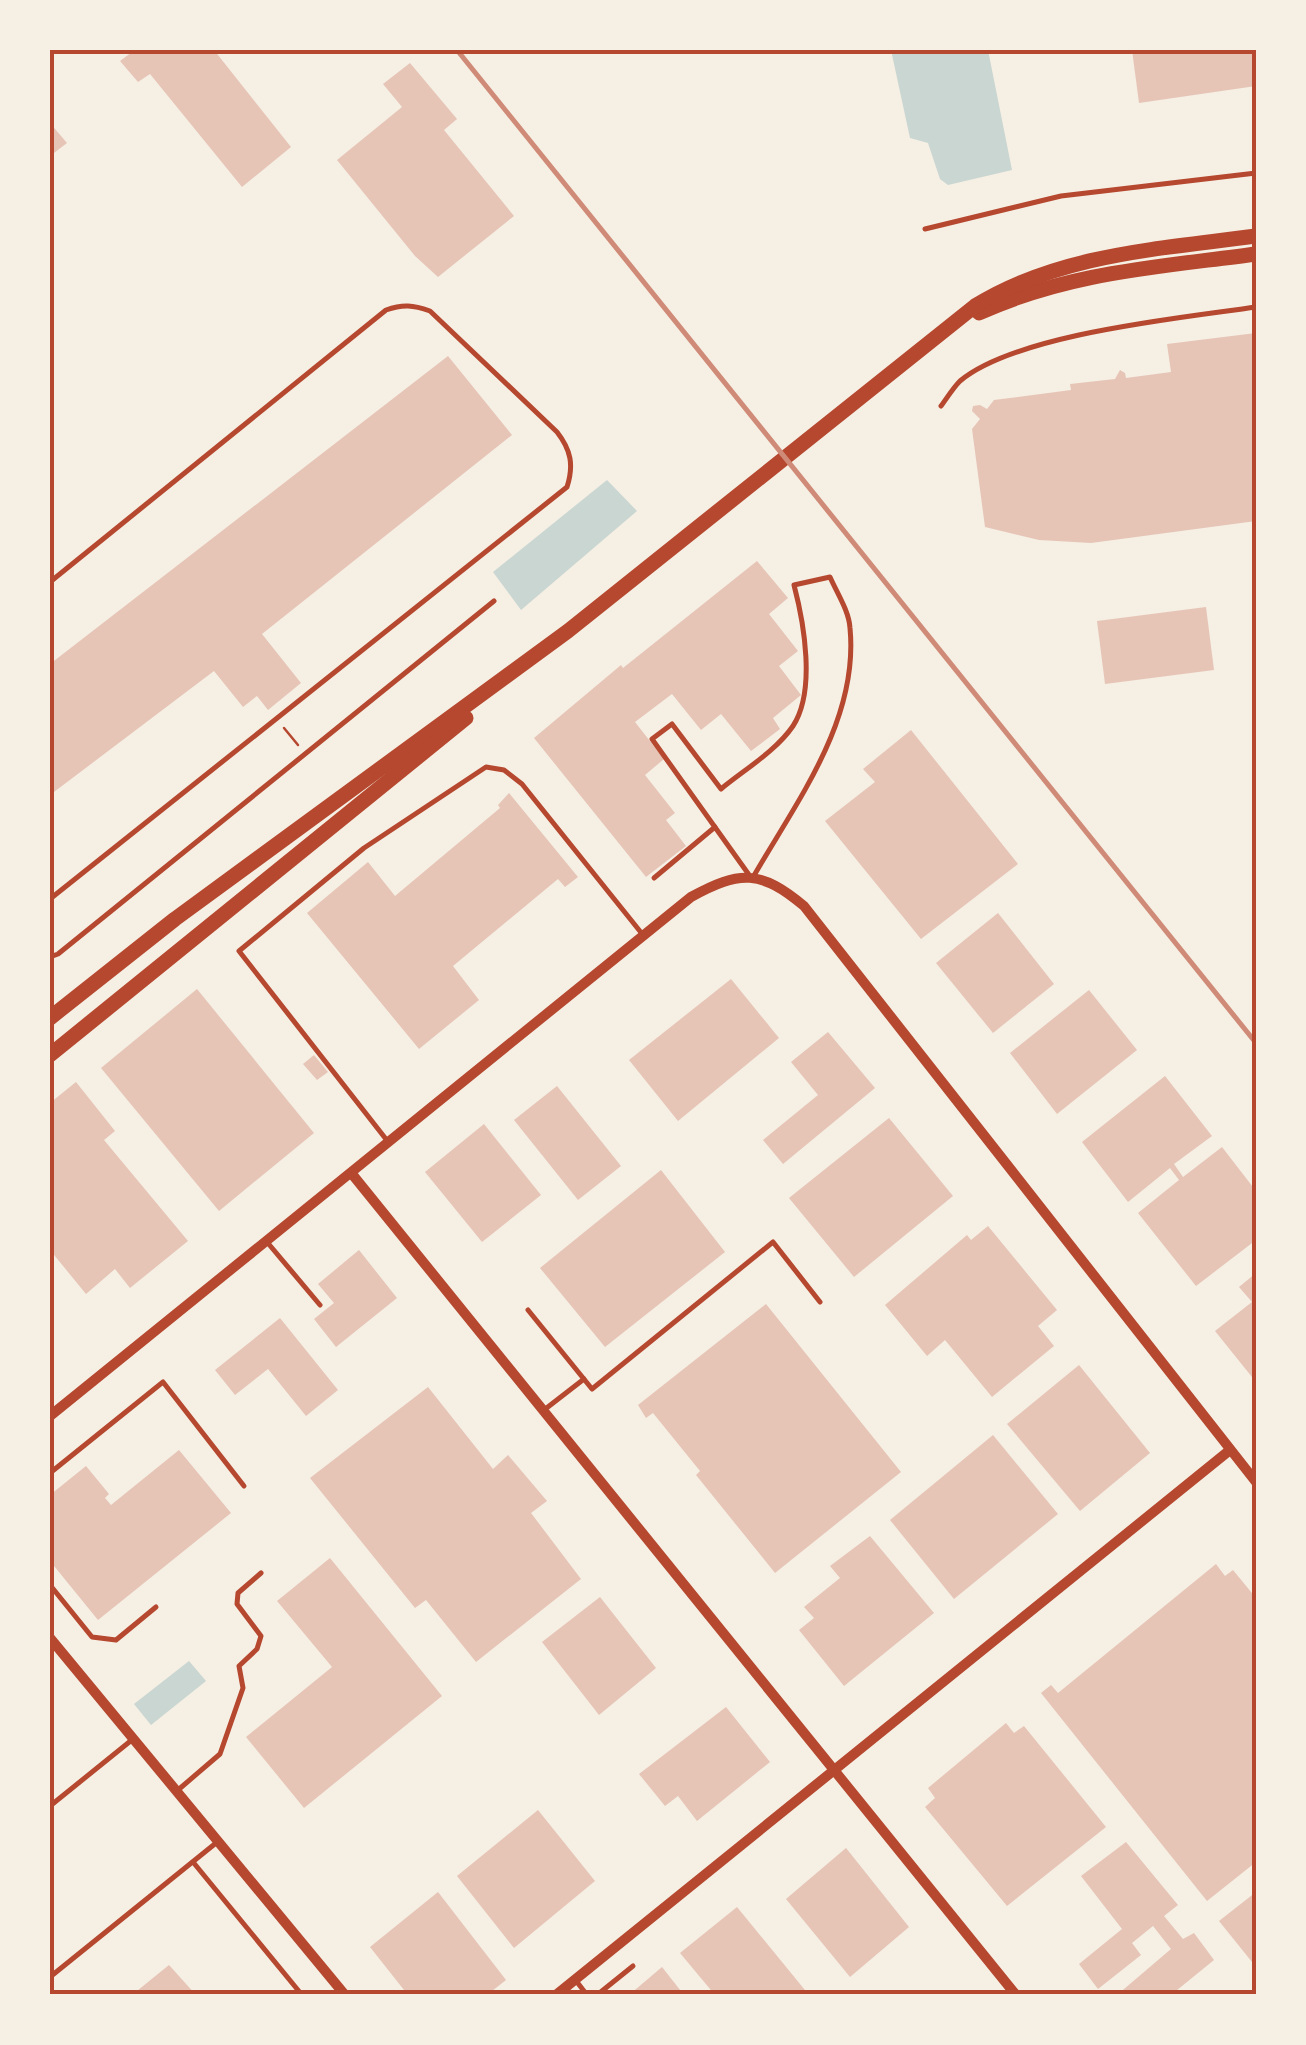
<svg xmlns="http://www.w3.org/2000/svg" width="1306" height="2045" font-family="'Crimson Pro',serif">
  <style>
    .water { fill: #c9d6d2 }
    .building { fill: #e6c5b7 }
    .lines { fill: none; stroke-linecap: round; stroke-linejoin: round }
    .path { stroke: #b5482f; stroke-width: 2.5 }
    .service { stroke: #b5482f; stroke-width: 5 }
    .minor { stroke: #b5482f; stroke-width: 10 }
    .primary { stroke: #b5482f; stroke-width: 15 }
    .rail { stroke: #cf8b77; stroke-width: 5 }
    .neatline { fill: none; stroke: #b5482f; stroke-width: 4 }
  </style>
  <rect width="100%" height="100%" fill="#f6efe4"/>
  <g class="water">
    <path d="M891 50H988L1012 170 948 185 940 179 928 143 910 138Z"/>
    <path d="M607 480 637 511 521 610 493 572Z"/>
    <path d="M189 1661 206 1681 151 1725 134 1704Z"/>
  </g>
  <g class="building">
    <path d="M130 50H214L291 147 242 187 150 74 138 82 120 61 132 52Z"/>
    <path d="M1132 50H1256V86L1139 103Z"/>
    <path d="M410 63 457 119 444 130 514 216 438 277 415 256 337 160 402 107 383 84Z"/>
    <path d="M50 123 67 143 50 156Z"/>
    <path d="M1256 333V521L1091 543 1039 540 985 527 972 429 980 419 972 411 973 406 980 405 987 409 994 400 1071 390 1070 384 1115 379 1120 370 1125 373 1126 378 1171 372 1167 344Z"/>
    <path d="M448 356 512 435 262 634 301 683 268 710 257 696 243 707 214 671 50 795V664Z"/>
    <path d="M757 561 788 598 769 614 798 651 779 666 801 695 773 718 780 729 751 751 721 714 701 730 672 694 635 722 664 759 645 775 675 813 666 820 686 846 646 877 534 738 621 665 623 668Z"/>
    <path d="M1206 607 1214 670 1105 684 1097 621Z"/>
    <path d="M911 730 1018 864 921 939 825 821 875 782 863 769Z"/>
    <path d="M509 793 578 877 565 887 558 879 453 966 479 1000 419 1049 307 913 368 862 395 896 500 808 498 805Z"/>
    <path d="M998 913 1054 984 993 1033 936 963Z"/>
    <path d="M731 979 779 1038 678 1121 629 1060Z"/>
    <path d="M197 989 314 1133 219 1211 101 1068Z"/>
    <path d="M1089 990 1137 1050 1057 1114 1010 1053Z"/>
    <path d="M828 1032 875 1088 783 1164 763 1140 818 1095 791 1062Z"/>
    <path d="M314 1055 328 1072 317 1080 303 1064Z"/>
    <path d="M1165 1076 1212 1136 1174 1164 1183 1177 1222 1147 1256 1191V1240L1196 1286 1138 1213 1179 1180 1170 1168 1128 1202 1082 1142Z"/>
    <path d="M76 1082 115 1131 104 1140 188 1241 130 1288 115 1269 86 1294 50 1250V1103Z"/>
    <path d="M557 1086 621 1166 578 1200 514 1120Z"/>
    <path d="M889 1118 953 1196 854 1277 789 1198Z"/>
    <path d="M484 1124 541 1195 482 1242 425 1172Z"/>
    <path d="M661 1170 725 1252 605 1347 540 1268Z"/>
    <path d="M988 1226 1057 1310 1038 1326 1054 1346 992 1397 945 1340 927 1356 885 1305 967 1235 971 1240Z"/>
    <path d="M359 1250 397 1298 336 1347 314 1319 334 1303 318 1284Z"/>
    <path d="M1256 1273V1382L1215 1331 1252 1302 1239 1287Z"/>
    <path d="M766 1304 901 1472 775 1573 696 1475 700 1471 653 1413 646 1418 638 1405Z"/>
    <path d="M280 1318 338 1390 306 1416 268 1369 235 1395 215 1370Z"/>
    <path d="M1079 1365 1150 1453 1080 1511 1007 1424Z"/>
    <path d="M428 1387 493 1469 508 1455 547 1501 531 1513 581 1579 476 1662 426 1600 415 1608 310 1478Z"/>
    <path d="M993 1435 1058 1514 954 1599 890 1520Z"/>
    <path d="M179 1450 231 1513 98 1620 50 1561V1495L86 1466 109 1494 105 1498 111 1505Z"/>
    <path d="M870 1536 934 1613 844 1686 799 1630 814 1618 804 1607 840 1578 830 1566Z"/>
    <path d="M330 1558 442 1696 304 1808 246 1737 332 1667 277 1601Z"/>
    <path d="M1216 1564 1225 1576 1233 1570 1256 1598V1862L1207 1901 1041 1693 1051 1685 1058 1693Z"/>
    <path d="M600 1597 656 1668 599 1715 542 1642Z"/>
    <path d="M726 1707 770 1762 697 1821 678 1796 665 1806 639 1774Z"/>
    <path d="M1006 1723 1014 1733 1024 1726 1106 1827 1007 1906 925 1807 935 1798 928 1788Z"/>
    <path d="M538 1810 595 1881 514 1948 457 1876Z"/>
    <path d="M1126 1842 1178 1905 1164 1916 1183 1939 1194 1933 1214 1960 1171 1995H1117L1171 1949 1153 1926 1132 1943 1141 1955 1098 1989 1079 1964 1122 1929 1081 1876Z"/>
    <path d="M846 1848 909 1927 850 1977 786 1899Z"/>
    <path d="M438 1892 506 1980 487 1995H408L370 1947Z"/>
    <path d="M1256 1892V1967L1219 1921Z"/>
    <path d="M737 1907 809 1995H715L680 1953Z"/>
    <path d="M169 1965 196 1995H132Z"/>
    <path d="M662 1967 684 1995H629Z"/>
  </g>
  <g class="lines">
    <path class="path" d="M284 728 298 745"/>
    <g class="service">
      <path d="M925 229 1061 196 1256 173"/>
      <path d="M941 406C947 398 953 388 960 381 1016 334 1181 318 1256 307"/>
      <path d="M830 577C837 593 849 611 850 628 859 721 796 802 752 879L652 739 672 724 721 789C744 770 776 751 793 726 816 691 804 623 794 585Z"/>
      <path d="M50 582 386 310C403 304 413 305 430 311L557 432C571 450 574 465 567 487L50 899"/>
      <path d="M654 878 715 827"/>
      <path d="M50 957 58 954 494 601"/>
      <path d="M389 1143 239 951 364 848 486 767 504 770 522 784 643 935"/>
      <path d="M267 1242 320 1305"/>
      <path d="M528 1310 592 1389 773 1242 820 1302"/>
      <path d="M544 1410 584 1379"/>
      <path d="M50 1473 163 1382 244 1486"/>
      <path d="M50 1585 92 1637 116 1640 156 1607"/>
      <path d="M178 1790 220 1754 243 1688 239 1666 257 1649 261 1636 237 1604 238 1593 261 1573"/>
      <path d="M50 1806 133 1739"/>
      <path d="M193 1862 302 1995"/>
      <path d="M50 1977 216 1843"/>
      <path d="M577 1982 587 1995"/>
      <path d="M597 1995 633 1966"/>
    </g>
    <g class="minor">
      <path d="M352 1174 1016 1995"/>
      <path d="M50 1416 691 897C740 870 761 870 804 906L1256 1482"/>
      <path d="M50 1638 345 1995"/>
      <path d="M556 1995 1230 1450"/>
    </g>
    <g class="primary">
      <path d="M979 313C1069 272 1160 267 1256 254"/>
      <path d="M50 1018 175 919 568 631 975 306C1059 254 1160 249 1256 236"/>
      <path d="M50 1055 466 718"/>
    </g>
    <path class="rail" d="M457 50 1256 1043"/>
  </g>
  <rect width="1306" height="2045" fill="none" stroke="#f6efe4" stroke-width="105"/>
  <rect x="52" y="52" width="1202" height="1940" class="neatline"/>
</svg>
